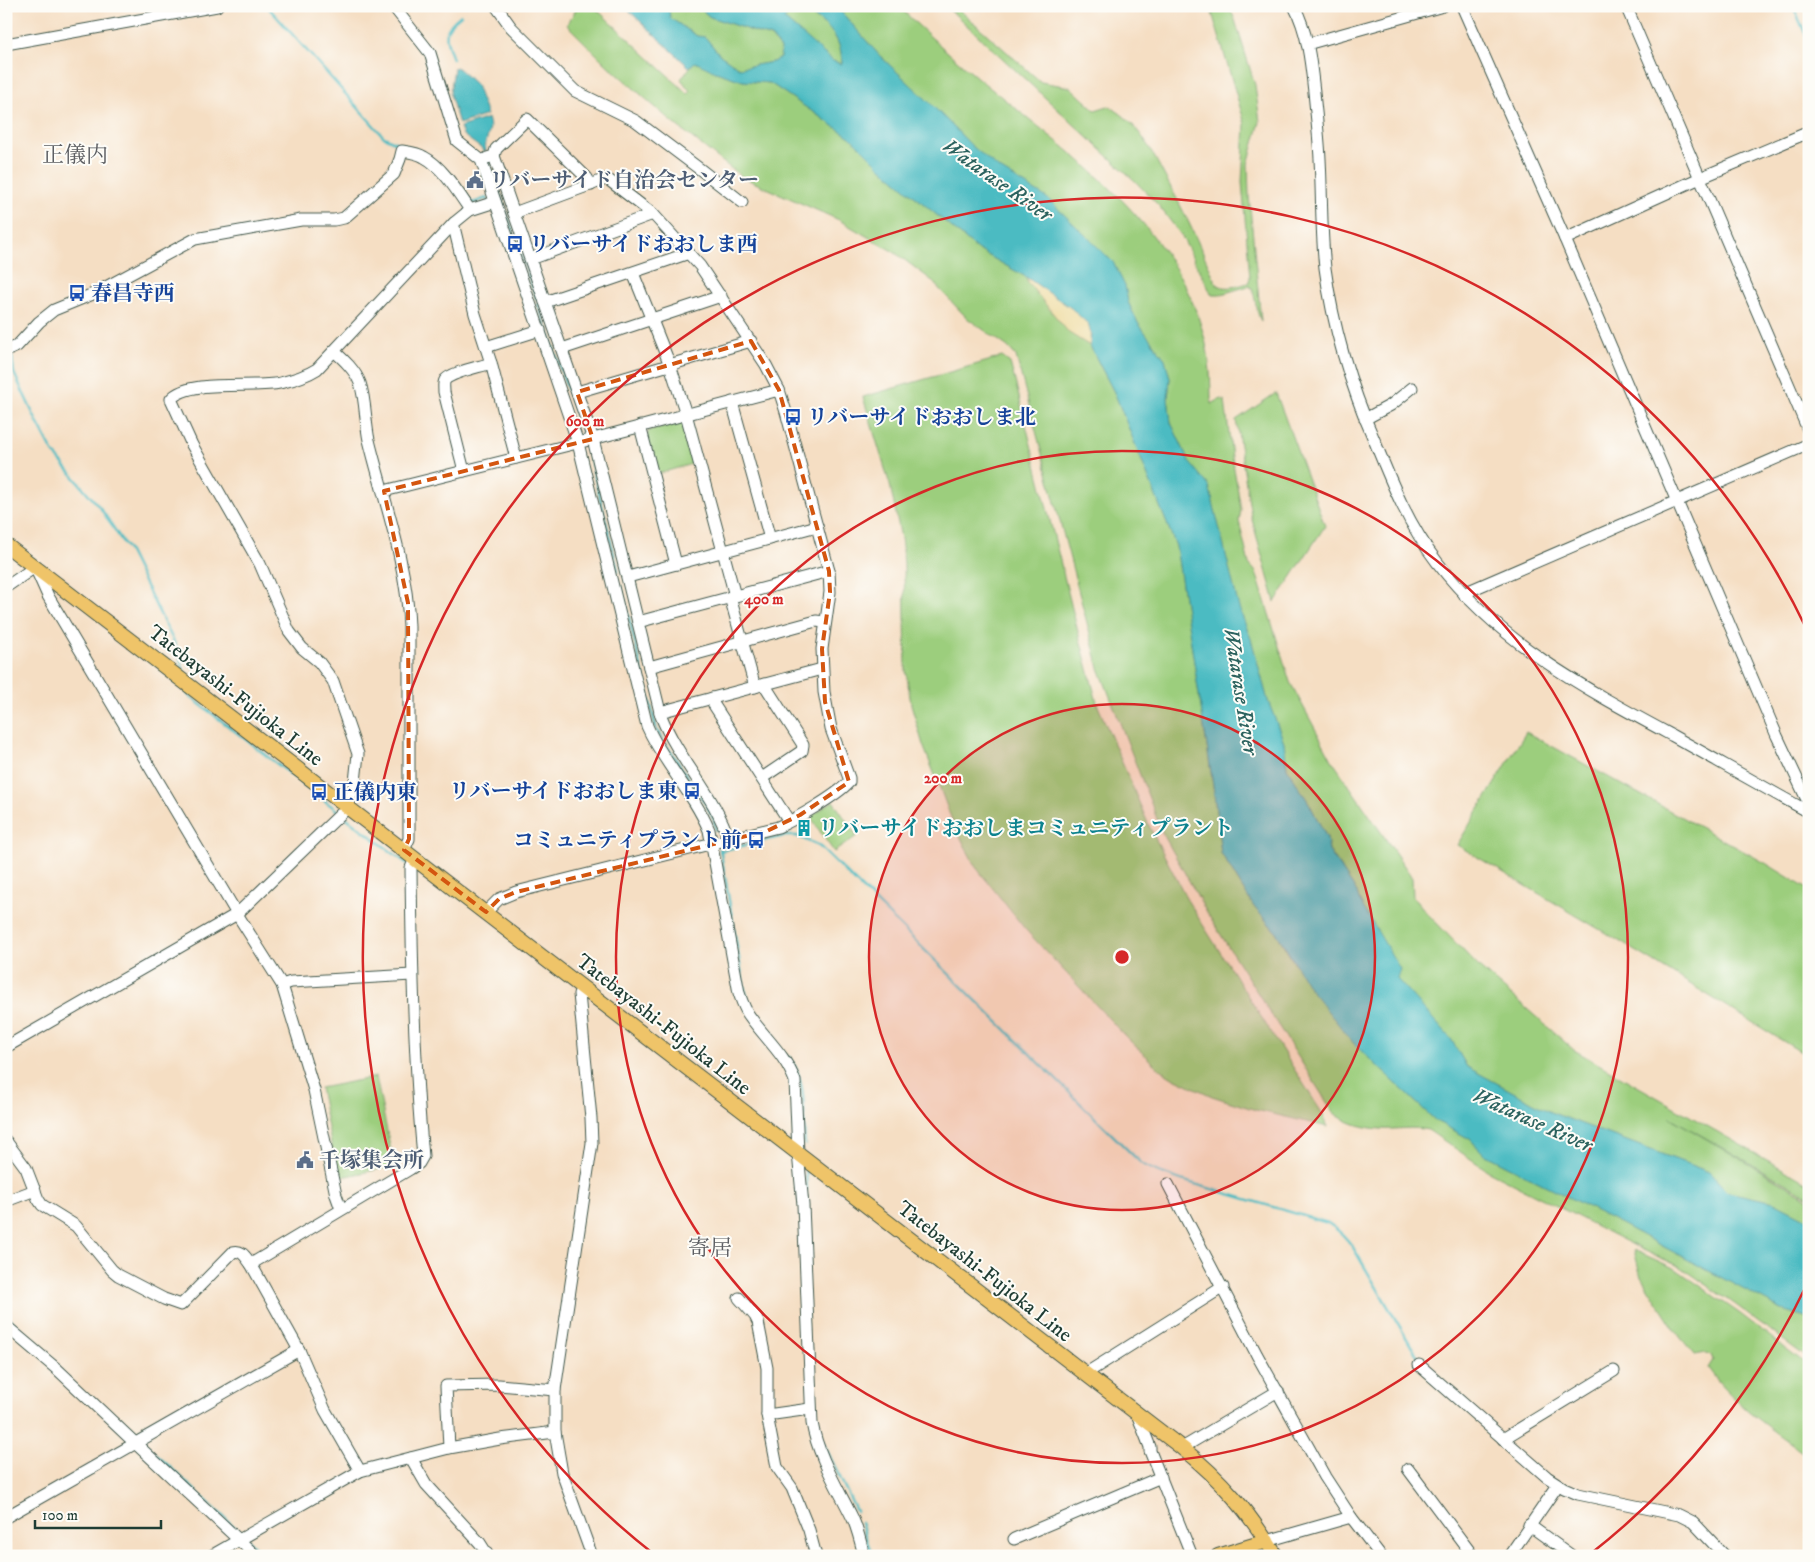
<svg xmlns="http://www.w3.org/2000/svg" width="1815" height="1562" font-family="'IM FELL DW Pica','Noto Serif JP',serif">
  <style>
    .green { fill: #9cce7d; stroke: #5e8658 }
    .sand { fill: #eeda9e; stroke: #868c69 }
    .water { fill: #4cbbc2; stroke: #367c7b; fill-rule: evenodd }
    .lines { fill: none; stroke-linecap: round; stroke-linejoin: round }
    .stream { stroke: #4cbbc2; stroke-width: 2.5 }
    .minor-casing { stroke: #3f5549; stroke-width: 13 }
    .major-casing { stroke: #3f5549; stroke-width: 16 }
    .minor { stroke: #fff; stroke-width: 11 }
    .major { stroke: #efc469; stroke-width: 14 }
    .marked { fill: none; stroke: #d45610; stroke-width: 4; stroke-dasharray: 10 6; stroke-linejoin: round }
    .ring { fill: none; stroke: #d62828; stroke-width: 2.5 }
    .labels { text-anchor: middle; stroke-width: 4; stroke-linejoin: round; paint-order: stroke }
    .service-label { font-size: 21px; font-weight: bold; fill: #4e5e75; stroke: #fdfcf7; text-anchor: start }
    .transit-label { font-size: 21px; font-weight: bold; fill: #164399; stroke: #fdfcf7; text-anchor: start }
    .street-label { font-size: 21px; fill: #1f3d34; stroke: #fdfcf7 }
    .culture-label { font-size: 21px; font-weight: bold; fill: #0d838f; stroke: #fdfcf7; text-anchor: start }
    .neighbourhood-label { font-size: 22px; fill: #5d5f63; stroke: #fdfcf7 }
    .water-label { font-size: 22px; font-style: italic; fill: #2c635f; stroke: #fdfcf7 }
    .centre { fill: #d62828; stroke: #fdfcf7; stroke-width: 2.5 }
    .ring-label { font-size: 15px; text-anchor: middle; font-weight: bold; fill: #d62828; stroke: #fdfcf7; stroke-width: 4; stroke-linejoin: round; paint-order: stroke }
  </style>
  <rect width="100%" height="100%" fill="#fdfcf7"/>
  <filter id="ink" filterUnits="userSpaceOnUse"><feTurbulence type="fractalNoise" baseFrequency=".02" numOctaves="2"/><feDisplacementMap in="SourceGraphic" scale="10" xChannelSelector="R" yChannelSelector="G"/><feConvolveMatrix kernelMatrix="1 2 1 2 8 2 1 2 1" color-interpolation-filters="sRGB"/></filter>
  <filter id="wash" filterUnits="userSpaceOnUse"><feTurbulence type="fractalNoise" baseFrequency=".0096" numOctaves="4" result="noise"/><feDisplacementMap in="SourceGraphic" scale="20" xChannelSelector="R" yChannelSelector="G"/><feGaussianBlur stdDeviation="1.12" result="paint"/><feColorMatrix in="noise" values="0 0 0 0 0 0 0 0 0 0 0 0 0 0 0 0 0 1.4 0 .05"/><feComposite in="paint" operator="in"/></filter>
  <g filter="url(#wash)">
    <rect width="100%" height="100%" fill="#f5dec3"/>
    <g class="green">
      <path d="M578 6H593L688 94 690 91 681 79 695 61 716 72 743 81 770 83 850 137 880 167 977 249 1026 277 1028 283 1085 343 1090 346 1115 394 1176 546 1213 785 1221 853 1254 907 1276 932 1291 958 1355 1045 1436 1121 1470 1139 1484 1154 1623 1225 1782 1310 1809 1318V1359L1736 1305 1681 1267 1643 1250 1490 1172 1428 1130C1411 1126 1397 1130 1381 1129 1363 1128 1346 1123 1333 1112L1207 913 1162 832 1099 668 1016 356 1008 347 967 318 930 279 894 252 839 220 744 178 733 170 671 121 606 64 567 25Z"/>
      <path d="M697 6 710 17 770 37C778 43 782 48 780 58L773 62 739 68 720 55 705 37 697 36 670 18 669 9Z"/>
      <path d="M836 6H898C932 39 967 70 1004 99 1085 164 1176 230 1204 336 1210 357 1211 381 1211 404L1221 399 1225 401 1232 457 1241 509 1239 521 1249 564 1256 572 1290 682 1333 762 1409 873 1412 878 1413 896 1425 911 1480 968 1574 1050 1809 1184V1197L1669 1117 1809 1199V1220L1774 1202 1728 1192 1709 1172 1550 1112 1467 1067 1451 1039 1396 979 1359 899 1357 892 1329 850 1327 838 1309 803 1287 768 1284 742 1268 701 1251 639 1239 609 1209 486 1190 464 1171 423 1168 398 1170 378 1165 359 1138 323 1128 302 1125 286 1047 198 998 168 972 146 929 102 879 55Z"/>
      <path d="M946 6H955L1041 82 1070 87 1095 110 1108 106C1139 121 1153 155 1169 184 1187 217 1202 250 1217 285 1228 290 1237 286 1248 283L1250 278 1242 182 1245 124 1210 6H1229L1235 20 1255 85 1260 122 1248 164 1249 196 1261 321C1257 315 1255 296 1252 288L1249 286 1218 295H1212L1181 235 1159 206 1135 181Z"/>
      <path d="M802 7C825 25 841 32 842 64L833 61 813 45 784 19 792 11Z"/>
      <path d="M1002 357 1010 363 1015 381 1077 628 1098 706 1150 828 1189 903 1322 1113 1328 1127 1256 1110 1212 1096 1174 1078 1158 1068 1126 1037 1025 929 975 866 952 820 938 783 923 745 911 704 906 671 904 564 901 538 890 485 863 397Z"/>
      <path d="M1276 393 1325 526 1275 602 1251 516 1236 420Z"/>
      <path d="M680 422 684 424 695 463 657 474 647 435 650 430Z"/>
      <path d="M1526 732 1767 864 1809 890V1057L1641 954 1457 845Z"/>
      <path d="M833 801 857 836 834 852 810 817Z"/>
      <path d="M376 1077 394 1166 338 1178 320 1088Z"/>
      <path d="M1634 1250 1676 1269 1739 1313 1809 1366V1456C1773 1430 1733 1404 1708 1368L1713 1360 1711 1355 1706 1353 1695 1355 1680 1337 1641 1277Z"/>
    </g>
    <path class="sand" d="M1026 277C1041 287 1082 310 1089 326 1091 333 1090 339 1090 346L1069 333 1028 283Z"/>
    <g class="water">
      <path d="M624 6H836L879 55 929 102 972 146 998 168 1047 198 1113 262 1125 286 1128 302 1138 323 1165 359 1170 378 1168 398 1171 423 1190 463 1209 486 1239 608 1251 639 1268 701 1284 742 1287 768 1309 803 1327 838 1329 851 1357 892 1359 900 1400 969 1397 979 1451 1039 1467 1067 1550 1112 1709 1172 1728 1192 1774 1202 1809 1220V1318L1782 1310 1623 1225 1484 1154 1470 1139 1436 1121 1355 1045 1310 989 1276 932 1254 907 1221 853 1213 785 1176 546 1115 394 1090 346 1091 333 1088 324 1071 308 1026 277 977 249 880 167 850 137 770 83 743 81 716 72 695 62 689 67ZM697 6 710 17 771 37C778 43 782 48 780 58L773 62 739 68 720 55 705 37 697 36 670 18 669 9ZM802 7C824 24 842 33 842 64L833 61 784 19 792 11Z"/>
      <path d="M457 67 476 85 487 115 459 124 450 94 454 68Z"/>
      <path d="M488 118C494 134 483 138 486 151L483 152 482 149 463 135 460 127Z"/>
    </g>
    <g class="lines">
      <g class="stream">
        <path d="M267 6 384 137 405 147"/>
        <path d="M1793 6 1809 42"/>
        <path d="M453 59C445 38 441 30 461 15"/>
        <path d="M488 161 504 207"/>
        <path d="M470 201 473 203 487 198 488 202"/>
        <path d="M506 212 537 300"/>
        <path d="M538 304 584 436"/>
        <path d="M6 357H12L14 373 37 422 53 452 101 509 128 550 178 650 184 675"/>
        <path d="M587 445 618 571"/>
        <path d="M621 586 657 731 705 803 714 820 716 830"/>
        <path d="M187 690 188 695 338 811"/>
        <path d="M344 816 406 863"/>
        <path d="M720 848 744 987 752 1011"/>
        <path d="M720 851 784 836H797L819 846 1142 1164 1156 1171 1181 1180 1328 1223C1339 1230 1347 1238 1354 1249L1413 1349 1422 1362"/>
        <path d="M757 1017 768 1030"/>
        <path d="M789 1057C808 1081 803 1117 805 1145"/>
        <path d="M806 1165 807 1190"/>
        <path d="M6 1316 47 1354"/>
        <path d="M108 1410 137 1437"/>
        <path d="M822 1440 856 1511"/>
        <path d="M143 1442 242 1534"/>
        <path d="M861 1523 872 1556"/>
        <path d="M248 1540 264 1556"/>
      </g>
    </g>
  </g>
  <g filter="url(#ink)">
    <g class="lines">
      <g class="minor-casing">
        <g id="minor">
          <path d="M393 6 430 53 457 141 481 160 578 443 647 726C663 763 693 792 709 830L739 993C742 1002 745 1011 751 1018 766 1039 786 1056 795 1081L798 1153 803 1205 812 1423C818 1457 838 1488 853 1519 858 1531 861 1543 864 1556"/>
          <path d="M496 6 511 27 575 91 636 121 701 170 742 202"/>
          <path d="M1294 6C1308 32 1311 64 1314 92 1316 114 1319 137 1320 159 1322 196 1321 232 1325 268 1333 328 1351 387 1375 442 1392 484 1409 526 1437 562 1499 643 1584 688 1673 736 1718 761 1763 787 1809 812"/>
          <path d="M1462 6 1565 239 1777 736 1809 804"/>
          <path d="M1626 6 1809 432"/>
          <path d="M6 44 217 6"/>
          <path d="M1307 44 1443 6"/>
          <path d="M494 156 593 439 661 716C679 761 715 795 729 840"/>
          <path d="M487 158 494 156 496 149 527 119 587 178 591 185"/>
          <path d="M495 202 470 210 454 223V227L475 314 491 363 516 458"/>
          <path d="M1565 239 1700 178 1809 132"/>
          <path d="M531 259 653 214"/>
          <path d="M633 273 670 365 686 414 735 596"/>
          <path d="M545 302 689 253"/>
          <path d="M486 347 540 330"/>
          <path d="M562 349 721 296"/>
          <path d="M6 351 17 346 39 322 54 310 93 294 195 239 301 220H334L344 218 394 174 400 159 402 151C409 152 418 153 424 157 442 166 459 194 470 210"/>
          <path d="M334 351C344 360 355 370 360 383 366 401 365 422 369 440 384 501 407 563 409 626V839L404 850"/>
          <path d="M577 392 751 341"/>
          <path d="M732 402 770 539"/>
          <path d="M1365 419 1391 405 1412 388"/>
          <path d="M640 426 676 564"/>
          <path d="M464 471 444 392C444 388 443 383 445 380 452 372 480 367 491 363"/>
          <path d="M384 491 593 439 779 390"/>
          <path d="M628 577 817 526"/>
          <path d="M6 587 35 567 48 596 237 914 282 985 314 1090 336 1195 341 1209"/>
          <path d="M1465 596 1471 590 1809 444"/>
          <path d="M730 597 755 687"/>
          <path d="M638 622 829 571"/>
          <path d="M649 667 816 621 825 622"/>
          <path d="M712 698 714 705 789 821"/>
          <path d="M660 712 822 669"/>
          <path d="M762 778 802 751 803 745 764 684"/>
          <path d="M486 912 499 899 516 892 778 827C796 819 836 796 849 782V778L831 729 824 692 822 649 830 592 829 571 786 412 779 390 766 365 700 266 653 214 610 181 606 179 514 213"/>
          <path d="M282 985 291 982 412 975"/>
          <path d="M582 987 579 994 591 1118 592 1143 555 1390V1432L562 1473 592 1556"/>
          <path d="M6 1047 237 914 348 807 355 782 358 754 333 681 319 662 302 648 289 631 260 564 192 445 171 399C189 378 254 389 280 383 293 380 306 376 317 369L454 223"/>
          <path d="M6 1141 26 1168 38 1199 42 1205 76 1226 112 1270 118 1275 164 1299 181 1305 233 1252C242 1249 246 1258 251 1264"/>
          <path d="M1168 1184 1257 1355 1325 1477 1351 1517 1381 1556"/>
          <path d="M6 1201 35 1190"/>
          <path d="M739 1298 755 1316 758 1322 767 1368V1415L777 1467 792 1488 809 1530 816 1556"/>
          <path d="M6 1326 58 1370 135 1443 256 1556"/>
          <path d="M1419 1365 1547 1477 1564 1488 1578 1494 1679 1515 1693 1522 1725 1556"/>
          <path d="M1085 1374 1223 1287"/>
          <path d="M1137 1414 1150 1447V1451L1192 1556"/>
          <path d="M767 1415 810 1409"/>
          <path d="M1503 1439 1614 1371"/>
          <path d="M449 1448 446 1386 499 1385 555 1390"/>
          <path d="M1182 1448 1278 1391"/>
          <path d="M411 1458 426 1484 480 1543 487 1554"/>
          <path d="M1408 1469 1473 1556"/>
          <path d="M360 1471 325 1410 299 1350 251 1264 410 1169 419 1163 423 1156C414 1061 412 964 411 868L415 858"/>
          <path d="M6 1517 299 1350"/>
          <path d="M1529 1525 1572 1556"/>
          <path d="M1014 1539 1161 1477"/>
          <path d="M1267 1541 1351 1517"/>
          <path d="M211 1556 360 1471 449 1448 500 1439 555 1432"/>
          <path d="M1509 1556 1558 1485"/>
        </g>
      </g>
      <g class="major-casing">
        <g id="major">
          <path d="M6 545 1182 1448C1223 1481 1248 1511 1276 1556"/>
          <path d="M1218 1556 1267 1541"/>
        </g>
      </g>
      <use href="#minor" class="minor"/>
      <use href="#major" class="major"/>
    </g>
  </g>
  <path class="marked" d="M751 341 779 390 829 571 830 592 822 649 825 702 849 782 800 815 767 831 516 892 499 899 486 912 404 850 409 839 408 603 384 491 593 439 577 392Z"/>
  <circle cx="1122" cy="957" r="253" fill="#d62828" fill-opacity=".12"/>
  <g class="ring">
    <circle cx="1122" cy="957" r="253"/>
    <circle cx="1122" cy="957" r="506"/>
    <path d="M1807 1284A759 759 0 0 1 1589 1555M655 1555A759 759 0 1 1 1807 630"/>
  </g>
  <defs>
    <g id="civic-bare" transform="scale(1.35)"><path d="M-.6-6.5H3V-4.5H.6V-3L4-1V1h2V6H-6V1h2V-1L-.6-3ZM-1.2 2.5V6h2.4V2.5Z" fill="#5c6f8a" stroke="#fdfcf7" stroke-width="2.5" paint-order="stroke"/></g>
    <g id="bus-bare" transform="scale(1.35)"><path d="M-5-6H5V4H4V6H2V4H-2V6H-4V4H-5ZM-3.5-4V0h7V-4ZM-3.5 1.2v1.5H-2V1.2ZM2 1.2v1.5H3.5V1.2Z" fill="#1a4fb4" stroke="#fdfcf7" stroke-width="2.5" paint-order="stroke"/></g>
    <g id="building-bare" transform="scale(1.35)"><path d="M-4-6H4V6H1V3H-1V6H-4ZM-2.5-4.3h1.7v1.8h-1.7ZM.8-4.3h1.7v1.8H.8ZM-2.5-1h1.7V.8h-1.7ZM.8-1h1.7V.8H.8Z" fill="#0f9aa8" stroke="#fdfcf7" stroke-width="2.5" paint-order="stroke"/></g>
  </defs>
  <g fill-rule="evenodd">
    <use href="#civic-bare" x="475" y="180"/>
    <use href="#bus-bare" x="515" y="244"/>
    <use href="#bus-bare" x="77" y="293"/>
    <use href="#bus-bare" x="793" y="417"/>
    <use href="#bus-bare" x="692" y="791"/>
    <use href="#bus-bare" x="319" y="792"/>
    <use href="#building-bare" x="804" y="828"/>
    <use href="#bus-bare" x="756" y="840"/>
    <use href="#civic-bare" x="305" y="1160"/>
  </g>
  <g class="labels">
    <g class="service-label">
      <text x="489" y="187">リバーサイド自治会センター</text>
      <text x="319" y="1167">千塚集会所</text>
    </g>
    <g class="transit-label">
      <text x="529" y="251">リバーサイドおおしま西</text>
      <text x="91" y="300">春昌寺西</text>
      <text x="807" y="424">リバーサイドおおしま北</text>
      <text x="678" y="798" text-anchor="end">リバーサイドおおしま東</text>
      <text x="333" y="799">正儀内東</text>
      <text x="742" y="847" text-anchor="end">コミュニティプラント前</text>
    </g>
    <g class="street-label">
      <text transform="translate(236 695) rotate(38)" y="7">Tatebayashi-Fujioka Line</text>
      <text transform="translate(664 1024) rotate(38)" y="7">Tatebayashi-Fujioka Line</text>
      <text transform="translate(985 1271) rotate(38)" y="7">Tatebayashi-Fujioka Line</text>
    </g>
    <g class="culture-label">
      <text x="818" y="835">リバーサイドおおしまコミュニティプラント</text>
    </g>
    <g class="neighbourhood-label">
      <text x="75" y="162">正儀内</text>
      <text x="710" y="1255">寄居</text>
    </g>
    <g class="water-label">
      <text transform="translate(998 179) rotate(35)" y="8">Watarase River</text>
      <text transform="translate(1242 691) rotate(81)" y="8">Watarase River</text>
      <text transform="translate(1533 1119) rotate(24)" y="8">Watarase River</text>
    </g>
  </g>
  <circle cx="1122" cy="957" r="8" class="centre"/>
  <g class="ring-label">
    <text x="585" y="426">600 m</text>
    <text x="764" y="604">400 m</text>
    <text x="943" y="783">200 m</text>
  </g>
  <rect width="1815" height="1562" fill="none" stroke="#fdfcf7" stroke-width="25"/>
  <path d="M35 1520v8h126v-8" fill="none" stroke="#1f3d34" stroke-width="2.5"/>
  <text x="42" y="1520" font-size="15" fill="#1f3d34" stroke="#fdfcf7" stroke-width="4" paint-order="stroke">100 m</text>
</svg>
